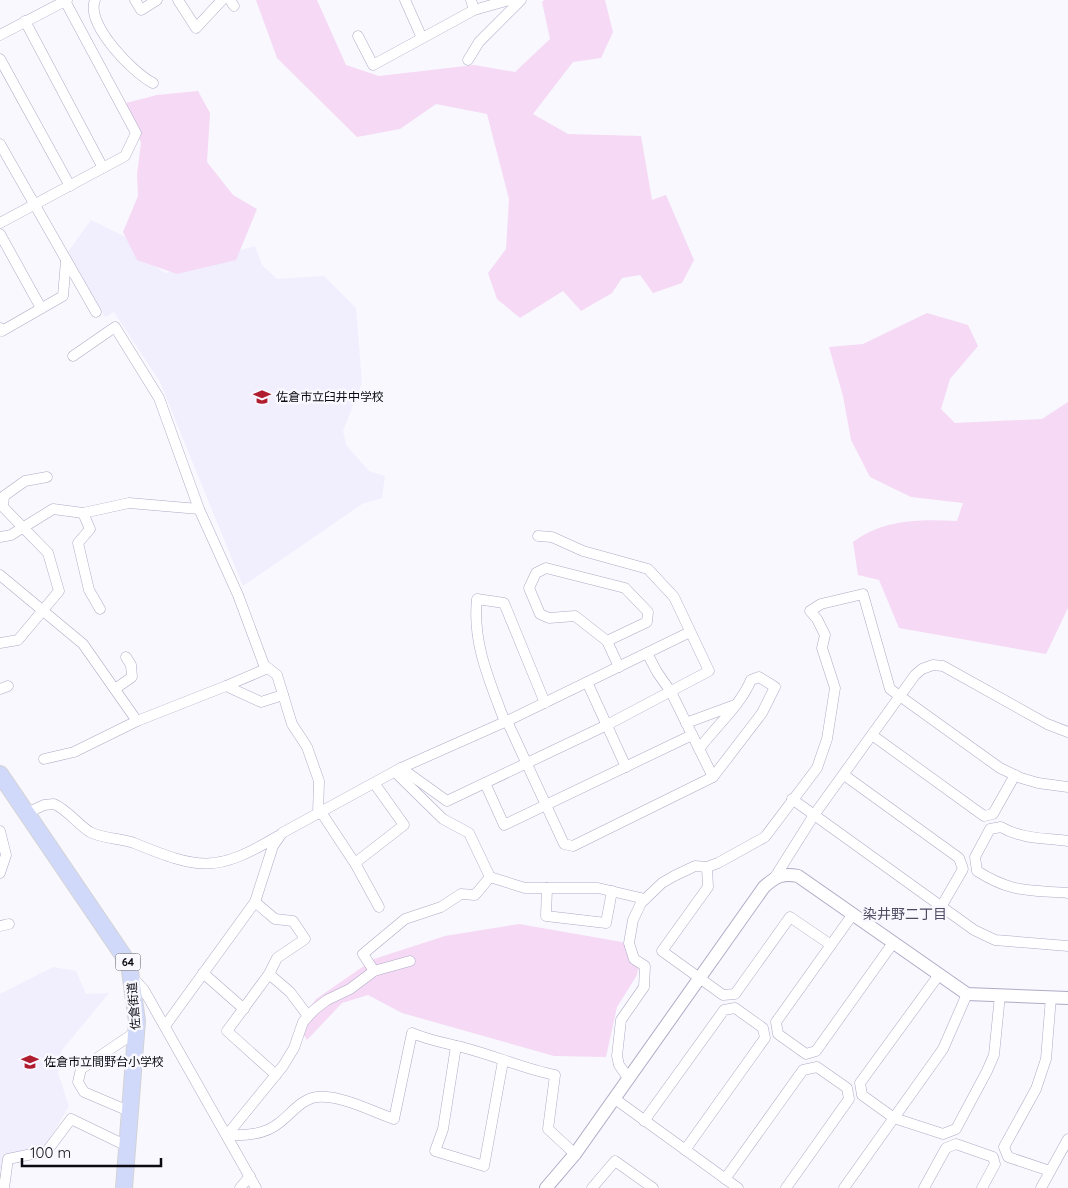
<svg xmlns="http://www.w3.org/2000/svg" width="1068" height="1188" font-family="Quicksand,'Noto Sans JP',sans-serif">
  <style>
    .built { fill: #f1effe }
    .green { fill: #f6d9f5 }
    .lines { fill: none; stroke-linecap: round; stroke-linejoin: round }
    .minor-casing { stroke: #aeabc6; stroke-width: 11 }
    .tertiary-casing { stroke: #aeabc6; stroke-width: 14 }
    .primary-casing { stroke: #d3d3d5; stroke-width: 18 }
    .minor { stroke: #fff; stroke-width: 10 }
    .tertiary { stroke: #fff; stroke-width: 12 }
    .primary { stroke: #d1d9fa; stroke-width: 16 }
    .labels { text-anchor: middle; stroke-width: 5; stroke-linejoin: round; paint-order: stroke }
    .shield { fill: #f8f8fe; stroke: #53525a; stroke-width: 1 }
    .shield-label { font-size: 11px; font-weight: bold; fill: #0c0b14 }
    .poi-label { font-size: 12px; fill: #0c0b14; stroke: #f8f8fe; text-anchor: start }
    .street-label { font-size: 12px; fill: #0c0b14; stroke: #f8f8fe }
    .neighbourhood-label { font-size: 14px; fill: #4e4b62; stroke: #f8f8fe }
  </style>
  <rect width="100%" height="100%" fill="#f8f8fe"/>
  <g class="built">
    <path d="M91 220 146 247 142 259 166 273 255 246 262 265 277 279 324 276 356 308 362 383 343 431 346 445 369 471 385 476 382 498 362 504 243 586 160 382 114 312 105 317 67 253Z"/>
    <path d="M53 967 76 971 86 994 109 993 62 1050 58 1073 69 1106 46 1145 3 1155 2 1169H0V994Z"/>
  </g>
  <g class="green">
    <path d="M256 0H317L346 65 379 76 474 65 515 72 550 39 542 2 544 0H605L613 32 601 58 573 62 533 114 568 134 641 136 652 200 666 195 694 260 682 283 653 293 640 275 622 278 612 293 581 311 563 291 520 318 497 299 488 273 506 249 509 199 487 114 436 104 400 129 357 137 277 58Z"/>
    <path d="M198 91 210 113 207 162 233 195 257 209 236 260 177 274 137 260 123 232 138 196 137 174 141 143 126 103 157 95Z"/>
    <path d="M927 313 968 325 978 346 950 379 941 409 955 423 1042 419 1068 402V608L1046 654 899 628 879 580 858 575 853 542C883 519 921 519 957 521L963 503 911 497 870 477 851 440 843 396 829 347 863 344Z"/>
    <path d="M519 924 622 942 640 959 637 975 617 1007 606 1057 554 1056 402 1013 368 995 342 1003 307 1040 297 1024 316 999 374 959 445 936Z"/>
  </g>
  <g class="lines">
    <g class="minor-casing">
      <g id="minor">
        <path d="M95 0C85 24 133 73 153 83"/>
        <path d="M135 0 141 10 157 0"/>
        <path d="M178 0 196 28 222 0"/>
        <path d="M230 0 234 6"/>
        <path d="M405 0 422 38"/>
        <path d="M471 0 474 10"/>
        <path d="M25 21 103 168"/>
        <path d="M0 35 67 0"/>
        <path d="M358 36 373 65 474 10 509 0"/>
        <path d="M0 59 70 186"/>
        <path d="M468 60 479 42 521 0"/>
        <path d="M0 144 96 312"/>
        <path d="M0 223 125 156 136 133 65 1"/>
        <path d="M0 234 41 308"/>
        <path d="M0 328 2 331 63 296 66 261"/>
        <path d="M73 356 115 327 159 398 199 509 238 595 264 665 277 675 292 724 307 747 319 781 318 814"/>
        <path d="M83 513 90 529 78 543 89 590 100 609"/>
        <path d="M0 537 11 535 53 509 83 513 129 503 199 509"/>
        <path d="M0 575 83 644 137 721"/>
        <path d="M607 641 647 622 648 612 625 588 546 568 536 573 529 588 540 614 549 618 575 616 607 641 619 667"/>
        <path d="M0 643 18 640 59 591 48 553 3 507 4 496 25 481 47 477"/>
        <path d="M647 653 657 672 671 692 713 777"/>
        <path d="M587 682 626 767"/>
        <path d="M226 686 268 668"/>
        <path d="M0 689 8 686"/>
        <path d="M115 689 132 677 131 665 126 657"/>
        <path d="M507 721 564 844 573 846 713 777 762 713 775 687 759 677 751 680C740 706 716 726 699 749"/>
        <path d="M505 722C490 682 472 643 477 599L504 603 545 703"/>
        <path d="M686 723 735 705"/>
        <path d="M872 735 984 816 993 814 1015 775"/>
        <path d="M44 759 74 752 137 721 226 686 261 702 283 695"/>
        <path d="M401 768 447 801 607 725 709 671 674 597 648 569 583 551 552 537 538 536"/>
        <path d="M395 772 443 819 469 833 490 877 525 888H598L645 899"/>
        <path d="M844 775 959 858 963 869 941 907"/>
        <path d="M485 783 504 825 692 735"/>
        <path d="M792 799 974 930 995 940 1068 946"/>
        <path d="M321 812 356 865 379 907"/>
        <path d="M27 813 44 805 54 804C68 810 77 824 90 832 103 839 120 838 134 843 200 870 216 873 278 836"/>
        <path d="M0 831 6 855 0 873"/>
        <path d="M1068 841C1045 838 1021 839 1001 827L990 829 975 857 977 871C1012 893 1028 890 1068 893"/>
        <path d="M355 863 404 825 374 783"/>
        <path d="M707 867 708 887 662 951 723 995 735 994 790 917 831 945"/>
        <path d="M775 877 814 815 915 675 922 669 933 665 943 666 1047 724 1068 732"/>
        <path d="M547 888 546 916 606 923 612 891"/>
        <path d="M255 902 275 919 293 921 305 939 277 958 269 974"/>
        <path d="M853 914 776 1022 778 1034 806 1054 816 1051 893 943"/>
        <path d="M0 926 9 924"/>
        <path d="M374 971 363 954 405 919 441 907 461 894 475 895 490 877"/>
        <path d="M203 973 244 1009"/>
        <path d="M938 976 860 1083 862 1095 894 1118 943 1134 956 1129 987 1071 994 1055 1000 995"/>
        <path d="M133 978 144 990 256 1188"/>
        <path d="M165 1026 255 902 273 846 282 833 401 768 507 721 690 632"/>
        <path d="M456 1046 443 1129 435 1151 484 1166 503 1061"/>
        <path d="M276 1075 227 1031 269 974 290 992 308 1016"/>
        <path d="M629 1079 619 1065 617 1056 621 1020 644 987 645 966 634 959 629 943 633 920 641 903 662 883 674 876 695 866 707 867 718 863 765 837 817 768 827 739 835 688 822 648 825 635 817 619 810 611 821 604 863 594 890 689 1000 768 1021 778 1038 783 1068 787"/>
        <path d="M615 1099 738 1188"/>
        <path d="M131 1112 84 1092 78 1082 81 1069 137 1031"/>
        <path d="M644 1121 724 1010 735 1008 763 1028 765 1038 685 1150"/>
        <path d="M227 1135C244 1136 266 1134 279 1123 291 1114 301 1099 317 1097 342 1095 371 1111 394 1119L412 1033C431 1041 446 1043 465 1048 496 1056 524 1069 555 1075L548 1129 575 1154"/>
        <path d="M227 1135 283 1066 294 1048 303 1022 314 1010 327 1000 350 989 374 971 410 961"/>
        <path d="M1050 1171 1008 1157 1004 1147 1036 1089 1046 1059 1051 997"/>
        <path d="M725 1179 803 1070 817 1067 847 1088 849 1099 786 1188"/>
        <path d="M4 1188 8 1159 47 1151 71 1119 129 1147"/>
        <path d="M240 1188 250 1176"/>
        <path d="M592 1188 615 1161 653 1188"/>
        <path d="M844 1188 943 1049 967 994"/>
        <path d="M924 1188 946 1148 956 1144 993 1157 995 1164 982 1188"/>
        <path d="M1041 1188 1068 1139"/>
      </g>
    </g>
    <g class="tertiary-casing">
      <path id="tertiary" d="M546 1188 575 1154 764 887C776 876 783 873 798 876L967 994 1068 998"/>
    </g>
    <g class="primary-casing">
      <path id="primary" d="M0 774 129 964 137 1021 124 1188"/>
    </g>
    <use href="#minor" class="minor"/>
    <use href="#tertiary" class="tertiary"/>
    <use href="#primary" class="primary"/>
  </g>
  <defs>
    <g id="school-bare" transform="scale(1.35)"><path d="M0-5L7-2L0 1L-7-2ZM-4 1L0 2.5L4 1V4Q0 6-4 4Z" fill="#b01d2f" stroke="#f8f8fe" stroke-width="2.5" paint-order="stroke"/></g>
  </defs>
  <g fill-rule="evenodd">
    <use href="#school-bare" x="262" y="397"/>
    <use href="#school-bare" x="30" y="1062"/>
  </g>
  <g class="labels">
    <rect class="shield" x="115.5" y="953.5" width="25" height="17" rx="4"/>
    <g class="shield-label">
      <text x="128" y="966">64</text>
    </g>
    <g class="poi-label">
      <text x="276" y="401">佐倉市立臼井中学校</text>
      <text x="44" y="1066">佐倉市立間野台小学校</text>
    </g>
    <g class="street-label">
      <text transform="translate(134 1006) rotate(-95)" y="4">佐倉街道</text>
    </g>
    <g class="neighbourhood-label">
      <text x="905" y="919">染井野二丁目</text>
    </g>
  </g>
  <path d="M22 1158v8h139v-8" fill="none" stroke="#0c0b14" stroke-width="2.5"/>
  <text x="30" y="1158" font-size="15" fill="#0c0b14" stroke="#f8f8fe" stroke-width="4" paint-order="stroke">100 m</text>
</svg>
